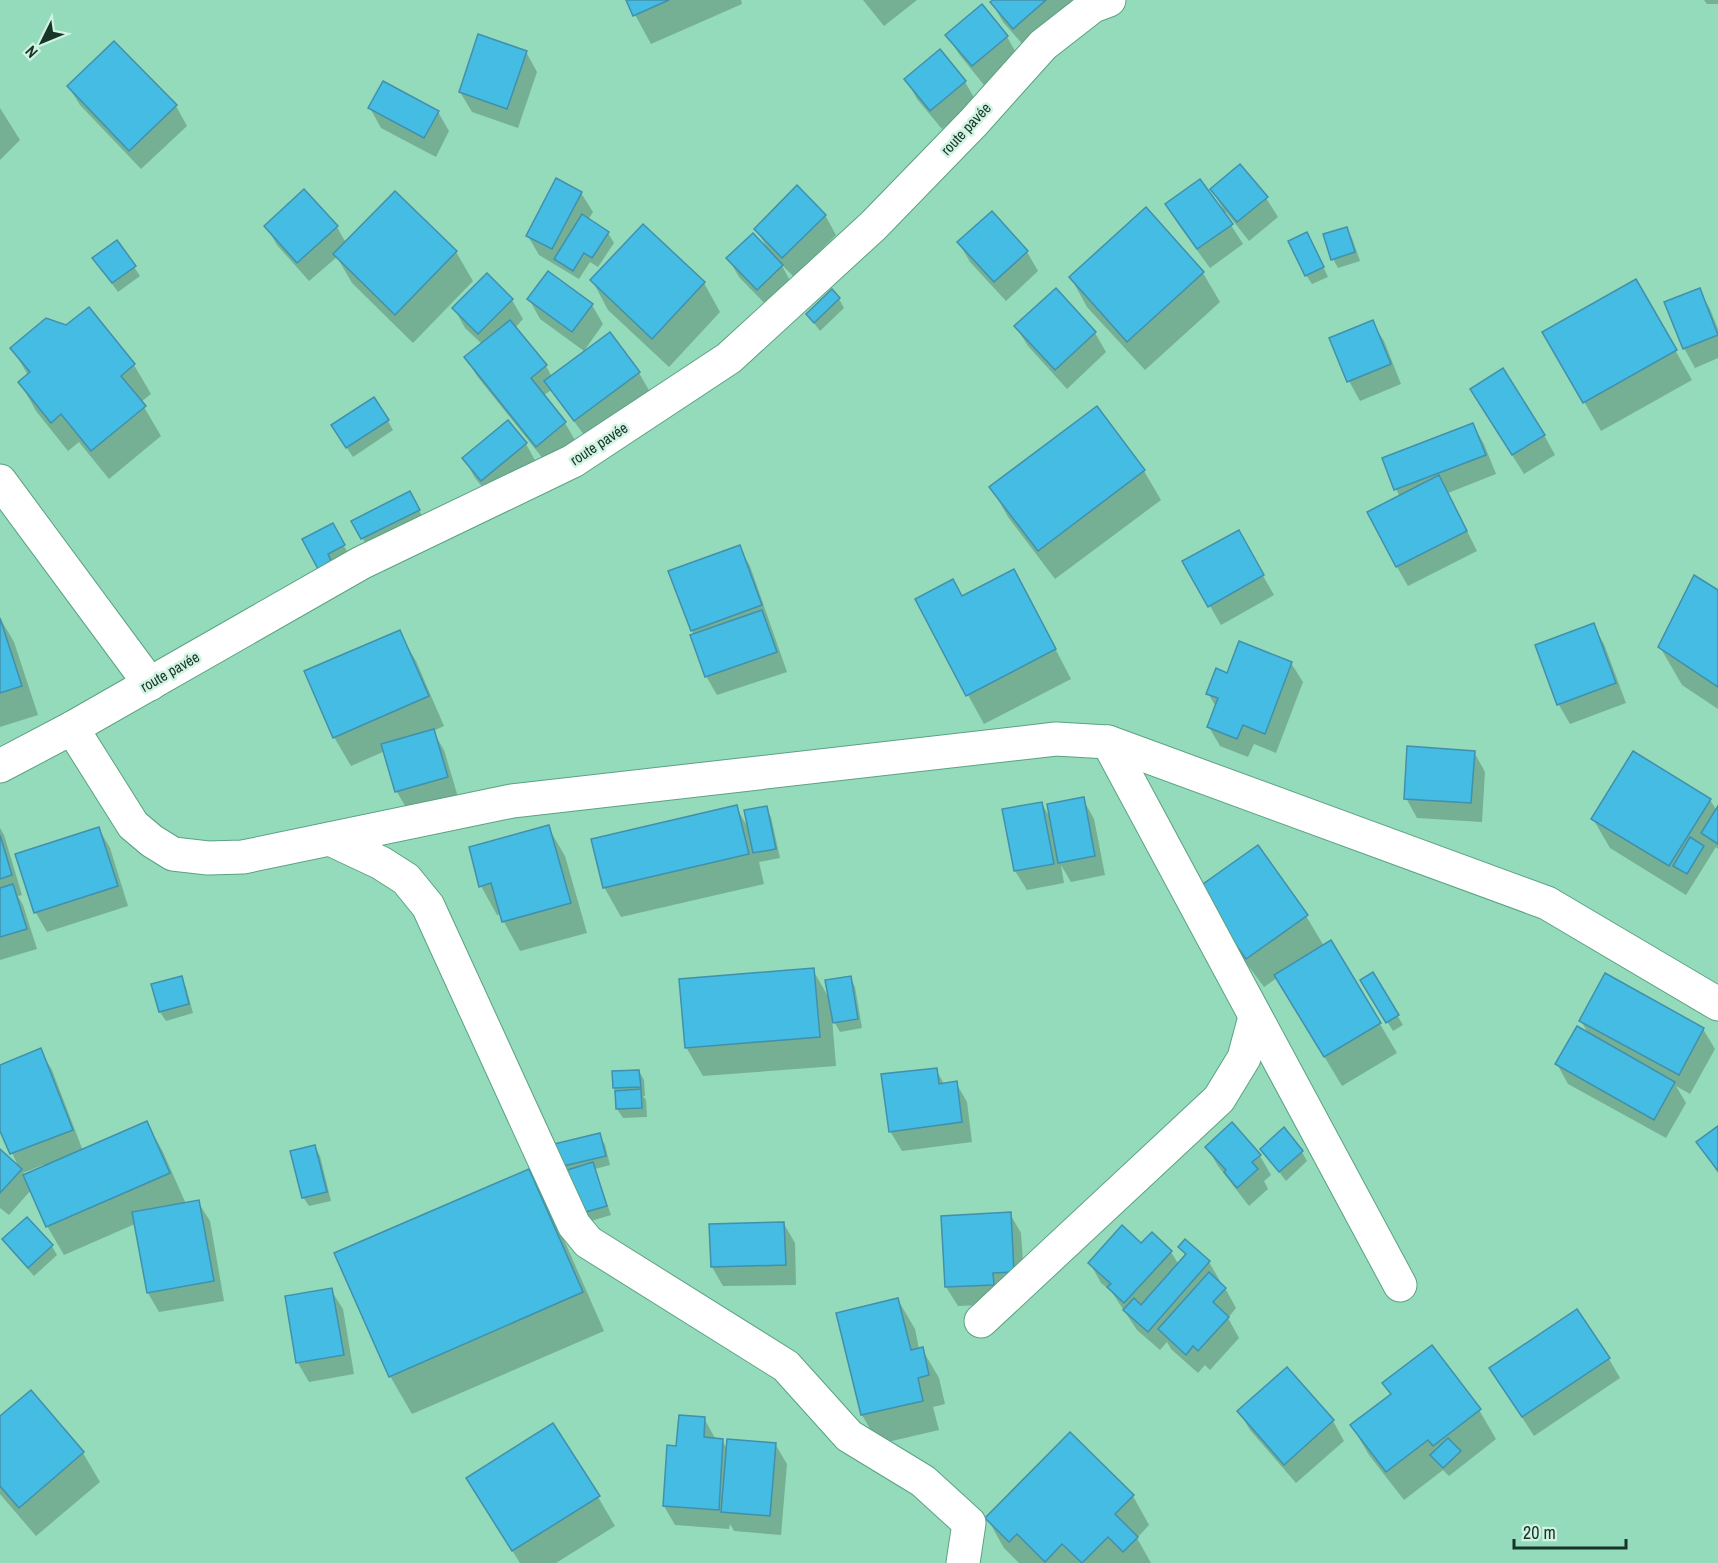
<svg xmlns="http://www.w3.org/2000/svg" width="1718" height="1563" font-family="'Archivo Narrow',sans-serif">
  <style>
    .shadow { fill: #0003; fill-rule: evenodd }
    .building { fill: #45bce3; stroke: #4190ac; stroke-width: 1.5 }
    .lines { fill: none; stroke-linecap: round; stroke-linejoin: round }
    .street-casing { stroke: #5ba283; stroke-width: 35 }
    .street { stroke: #fff; stroke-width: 33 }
    .labels { text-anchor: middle; stroke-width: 5; stroke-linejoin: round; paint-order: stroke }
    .street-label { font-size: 15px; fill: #173528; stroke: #d0f3e2 }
  </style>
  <rect width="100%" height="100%" fill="#93dbba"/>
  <g class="shadow">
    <path d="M627 0H741L742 4 651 44Z"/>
    <path d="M863 0H917L884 26Z"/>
    <path d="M995 0H1080L1025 47 1003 22 992 3Z"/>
    <path d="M1704 0H1718V4H1707Z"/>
    <path d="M947 35 1007 37 1018 56 984 85 959 54Z"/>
    <path d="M114 43 176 106 187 126 141 169 80 105 68 86Z"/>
    <path d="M526 52 537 72 518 128 472 112 460 92Z"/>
    <path d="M906 79 965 82 976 101 942 129 917 99Z"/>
    <path d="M0 108 20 140 0 160Z"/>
    <path d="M370 108 438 112 449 131 436 157 381 128Z"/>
    <path d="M1212 190 1266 198 1278 217 1249 241 1226 212 1224 214 1243 244 1210 268 1178 224 1167 205 1221 211 1223 209Z"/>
    <path d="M395 193 456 252 473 281 413 343 352 283 337 257 309 281 277 245 266 226 337 227 346 243Z"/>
    <path d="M581 193 593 212 588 220 608 233 614 243 598 267 590 262 579 279 539 255 528 236Z"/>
    <path d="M825 215 836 235 794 277 781 264 793 286 769 308 739 277 728 258 767 248 756 229Z"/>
    <path d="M1347 229 1352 238 1360 261 1338 268 1333 259Z"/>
    <path d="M959 243 1027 252 1038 271 1006 301 970 262Z"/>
    <path d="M1312 243 1328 277 1312 284 1306 275Z"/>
    <path d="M100 267H134L140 276 118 292Z"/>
    <path d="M1203 273 1220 302 1145 370 1087 307 1071 278Z"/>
    <path d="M592 280 704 283 720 312 669 367 608 310Z"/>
    <path d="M1636 281 1692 380 1601 431 1544 332Z"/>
    <path d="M1699 290 1710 309 1718 329V358L1695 368 1684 348Z"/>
    <path d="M529 299 592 305 603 324 584 351 540 319Z"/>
    <path d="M839 299 844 308 820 331 808 315Z"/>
    <path d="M512 300 523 319 515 328 546 366 552 377 610 335 639 373 650 392 587 439 551 390 543 396 565 423 576 442 548 465 477 376 466 357 482 344 465 328 454 308Z"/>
    <path d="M88 309 134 365 151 394 141 402 161 436 109 479 79 442 68 451 36 411 20 382 28 375 12 348 67 327Z"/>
    <path d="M1372 322 1384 341 1401 384 1360 401 1349 381 1331 339Z"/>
    <path d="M1016 327 1095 333 1106 352 1067 389 1028 346Z"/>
    <path d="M1097 408 1144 471 1161 500 1055 579 1008 517 991 487Z"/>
    <path d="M1483 409 1544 435 1555 455 1524 474Z"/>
    <path d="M388 421 393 430 353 457 338 435Z"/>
    <path d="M507 422 526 444 537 464 493 500 475 478 464 458Z"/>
    <path d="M1473 425 1484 444 1496 474 1448 493 1477 551 1408 586 1397 567 1400 497 1396 489Z"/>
    <path d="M409 493 424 519 368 548 353 521Z"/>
    <path d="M332 525 349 555 325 577Z"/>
    <path d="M1238 532 1274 595 1221 625 1184 561Z"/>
    <path d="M739 547 750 566 787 672 717 695 706 676 692 630Z"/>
    <path d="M1718 592V709L1682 685 1660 647Z"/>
    <path d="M962 598 1030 600 1071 679 984 724 968 695Z"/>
    <path d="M0 618 14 642 38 715 0 727Z"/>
    <path d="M1593 625 1604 644 1626 703 1570 724 1559 705 1537 646Z"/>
    <path d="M399 632 416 661 444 726 433 731 444 750 458 797 408 811 397 792 385 751 351 766 334 737Z"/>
    <path d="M1291 663 1303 682 1276 753 1254 744 1248 757 1220 746 1209 727 1216 707 1208 693 1228 675Z"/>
    <path d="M1474 752 1485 772 1482 822 1417 818 1406 798Z"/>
    <path d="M1083 799 1094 819 1105 875 1071 882 1061 865 1064 883 1027 890 1015 871 1042 804 1051 819Z"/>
    <path d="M1710 800 1717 811 1718 809V849L1716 847 1686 895 1610 848 1593 819Z"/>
    <path d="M736 807 749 829 766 808 771 817 780 858 759 862 764 884 621 917 604 887Z"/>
    <path d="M548 827 565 856 587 933 520 951 504 922 501 914 497 915 481 886Z"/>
    <path d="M0 828 4 835 22 895 18 896 23 905 37 949 0 960Z"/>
    <path d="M99 829 110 848 128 906 47 932 36 913 17 855Z"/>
    <path d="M1306 916 1324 946 1380 1024 1397 1053 1342 1086 1277 978 1264 987 1214 919Z"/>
    <path d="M813 970 829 998 850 977 855 987 862 1028 840 1032 832 1018 836 1066 703 1076 686 1047Z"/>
    <path d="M1373 974 1403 1025 1393 1031 1362 981Z"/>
    <path d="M181 978 186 987 193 1013 166 1021 160 1012 152 986Z"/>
    <path d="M1581 1021 1703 1029 1715 1049 1690 1094 1676 1086 1686 1103 1666 1138 1568 1084 1557 1064 1589 1035Z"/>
    <path d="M40 1050 52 1070 83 1151 147 1123 163 1152 186 1204 198 1202 210 1221 224 1301 159 1312 148 1293 135 1224 64 1255 47 1226 31 1190 9 1215 0 1208V1151L18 1166 0 1126V1066ZM43 1165 44 1168 25 1176 23 1173Z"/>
    <path d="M936 1069 944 1084 956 1083 967 1102 972 1142 902 1151 890 1131Z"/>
    <path d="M639 1071 644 1080 645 1096H643L646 1100 647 1117 623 1118 617 1109 614 1088Z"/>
    <path d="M1232 1124 1260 1156 1271 1175 1264 1181 1268 1189 1249 1206 1218 1166 1207 1147Z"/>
    <path d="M1718 1128V1173L1698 1142Z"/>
    <path d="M599 1135 605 1145 610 1165 595 1169 611 1215 581 1224 561 1166Z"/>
    <path d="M314 1146 320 1156 331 1201 309 1206 303 1197Z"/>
    <path d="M1262 1149 1302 1152 1307 1161 1286 1181Z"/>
    <path d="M528 1170 550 1208 604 1331 412 1414 390 1376Z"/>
    <path d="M1010 1214 1021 1233 1025 1291 1005 1304 958 1306 946 1287Z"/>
    <path d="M784 1224 795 1243 796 1285 723 1286 712 1267Z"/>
    <path d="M4 1239 52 1246 57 1255 34 1276 9 1248Z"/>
    <path d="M1142 1245 1171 1252 1179 1265 1186 1257 1180 1247 1209 1262 1220 1281 1219 1283 1225 1288 1236 1308 1228 1318 1239 1338 1210 1370 1205 1365 1198 1373 1171 1349 1167 1342 1160 1350 1137 1330 1111 1291 1101 1283 1090 1263Z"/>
    <path d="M331 1290 343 1309 354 1374 309 1382 298 1363Z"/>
    <path d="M898 1300 915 1329 919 1349H922L939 1378 945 1404 933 1407 939 1430 879 1444 862 1415 838 1314Z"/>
    <path d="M1609 1359 1620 1378 1534 1436 1491 1369Z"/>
    <path d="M1287 1369 1333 1421 1344 1441 1296 1483 1250 1430 1239 1411Z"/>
    <path d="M1384 1383 1479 1410 1496 1439 1449 1476 1443 1470 1404 1500 1369 1455 1352 1426 1391 1396Z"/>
    <path d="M0 1418 83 1453 100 1482 36 1536 0 1494Z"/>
    <path d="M704 1418 716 1440H722L727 1449 775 1444 787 1464 781 1535 734 1531 730 1524 729 1529 675 1525 664 1506 678 1447Z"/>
    <path d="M1133 1496 1149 1525 1137 1538 1151 1563H1019L1004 1548 987 1518Z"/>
    <path d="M598 1497 615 1526 556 1563H520L485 1507Z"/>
  </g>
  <g class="building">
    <path d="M626 0H669L633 16Z"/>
    <path d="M993 0H1046L1013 29 990 2Z"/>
    <path d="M982 4 1008 36 972 66 945 35Z"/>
    <path d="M478 34 527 51 507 109 459 92Z"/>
    <path d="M114 41 177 105 129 151 67 86Z"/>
    <path d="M940 49 966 81 930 111 904 79Z"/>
    <path d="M383 81 439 111 424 138 368 108Z"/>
    <path d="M1240 164 1268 197 1237 222 1210 189Z"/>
    <path d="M556 178 582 192 552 249 526 236Z"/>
    <path d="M1200 179 1233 224 1197 249 1165 204Z"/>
    <path d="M797 185 826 215 782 258 754 229Z"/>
    <path d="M304 189 338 226 297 263 264 226Z"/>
    <path d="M395 191 457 251 395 315 333 254Z"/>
    <path d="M1146 207 1204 272 1127 342 1069 277Z"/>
    <path d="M992 211 1028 251 994 282 957 242Z"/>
    <path d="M582 214 609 232 592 258 584 253 573 271 554 259Z"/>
    <path d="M643 224 705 282 652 339 590 280Z"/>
    <path d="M1347 227 1355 252 1331 260 1323 234Z"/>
    <path d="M1307 232 1324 267 1305 276 1288 241Z"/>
    <path d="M753 233 783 265 757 290 726 258Z"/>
    <path d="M117 240 136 266 112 283 92 258Z"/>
    <path d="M548 271 593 304 572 332 527 299Z"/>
    <path d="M487 273 513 299 478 334 452 308Z"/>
    <path d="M1636 279 1677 350 1583 403 1542 332Z"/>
    <path d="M1056 288 1096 332 1055 370 1014 326Z"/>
    <path d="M1700 288 1718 335 1683 349 1664 302Z"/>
    <path d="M832 289 840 298 814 323 806 314Z"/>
    <path d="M89 307 135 364 121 376 146 406 91 451 61 414 51 423 18 382 30 372 10 348 46 318 66 325Z"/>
    <path d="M510 320 547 365 531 378 566 422 536 447 464 357Z"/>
    <path d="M1373 320 1391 364 1347 382 1329 338Z"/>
    <path d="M610 332 640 372 574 421 544 381Z"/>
    <path d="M1503 368 1545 435 1512 455 1470 389Z"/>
    <path d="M374 397 389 420 346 448 331 425Z"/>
    <path d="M1097 406 1145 470 1038 551 989 487Z"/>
    <path d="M508 420 527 443 481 481 462 458Z"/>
    <path d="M1473 423 1486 455 1394 490 1382 458Z"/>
    <path d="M1439 475 1467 531 1396 567 1367 512Z"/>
    <path d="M410 491 420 510 361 539 351 521Z"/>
    <path d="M333 523 345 545 328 554 331 561 318 569 302 539Z"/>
    <path d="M1239 530 1264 575 1208 607 1182 561Z"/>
    <path d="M740 545 762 605 691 631 668 571Z"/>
    <path d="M1014 569 1056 649 966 696 915 599 953 579 962 596Z"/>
    <path d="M1694 575 1718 590V687L1658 647Z"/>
    <path d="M762 610 777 652 705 677 690 635Z"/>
    <path d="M0 618 22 686 0 693Z"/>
    <path d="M1594 623 1616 683 1557 705 1535 645Z"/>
    <path d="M400 630 429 696 333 738 304 671Z"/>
    <path d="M1239 641 1292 662 1265 734 1243 725 1237 739 1207 727 1218 698 1206 694 1216 668 1227 673Z"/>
    <path d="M434 729 448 777 395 792 381 744Z"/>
    <path d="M1407 746 1475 751 1471 803 1404 799Z"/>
    <path d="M1633 751 1711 799 1669 866 1591 819Z"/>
    <path d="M1084 797 1095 856 1058 863 1047 804Z"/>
    <path d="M1042 802 1054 864 1014 871 1002 809Z"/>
    <path d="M737 805 749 854 603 888 591 839Z"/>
    <path d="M767 806 776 849 753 853 744 810Z"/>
    <path d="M1718 806V844L1701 833Z"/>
    <path d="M549 825 571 903 502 922 491 883 479 887 469 847Z"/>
    <path d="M99 827 118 886 34 913 15 854Z"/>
    <path d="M0 835 12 875 0 879Z"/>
    <path d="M1690 837 1704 846 1687 874 1673 866Z"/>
    <path d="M1258 845 1308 915 1246 959 1196 889Z"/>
    <path d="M13 884 27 929 0 937V888Z"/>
    <path d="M1331 940 1381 1023 1324 1057 1274 975Z"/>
    <path d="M814 968 820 1037 685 1048 679 979Z"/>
    <path d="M1373 972 1399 1015 1386 1023 1360 980Z"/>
    <path d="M1605 973 1704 1028 1679 1075 1579 1021Z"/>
    <path d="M182 976 189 1004 159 1012 151 984Z"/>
    <path d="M851 976 858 1019 833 1023 825 980Z"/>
    <path d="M1577 1026 1675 1082 1654 1120 1555 1064Z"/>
    <path d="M41 1048 73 1130 10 1154 0 1131V1065Z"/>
    <path d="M937 1068 939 1084 957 1081 962 1122 889 1132 881 1074Z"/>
    <path d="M639 1070 641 1087 613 1088 612 1071Z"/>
    <path d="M641 1089 642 1108 616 1109 615 1091Z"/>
    <path d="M147 1121 170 1173 46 1227 23 1175Z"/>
    <path d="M1232 1122 1261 1155 1252 1162 1258 1169 1237 1188 1224 1172 1226 1170 1205 1147Z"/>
    <path d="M1718 1126V1171L1696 1142Z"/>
    <path d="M1284 1127 1303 1151 1279 1172 1260 1149Z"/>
    <path d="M600 1133 606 1156 559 1167 554 1144Z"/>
    <path d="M315 1145 327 1192 302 1198 290 1151Z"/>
    <path d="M0 1149 22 1169 0 1193Z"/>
    <path d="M593 1162 607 1206 575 1215 561 1172Z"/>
    <path d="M529 1169 583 1292 389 1377 334 1253Z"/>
    <path d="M199 1200 214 1281 147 1293 132 1212Z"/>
    <path d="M1011 1212 1014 1272 993 1273 994 1285 945 1287 941 1216Z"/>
    <path d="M27 1217 53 1245 28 1268 2 1239Z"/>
    <path d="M784 1222 786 1265 711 1267 709 1224Z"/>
    <path d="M1122 1225 1141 1243 1152 1232 1172 1251 1124 1303 1107 1287 1111 1284 1088 1263Z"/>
    <path d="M1185 1239 1210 1261 1148 1332 1123 1310 1134 1298 1141 1305 1186 1254 1178 1247Z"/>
    <path d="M1209 1272 1226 1288 1213 1302 1229 1317 1198 1351 1193 1346 1186 1355 1158 1329Z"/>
    <path d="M332 1288 344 1355 296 1363 285 1296Z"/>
    <path d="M898 1298 911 1350 923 1347 929 1375 918 1378 923 1401 861 1415 836 1313Z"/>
    <path d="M1577 1309 1610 1358 1522 1417 1489 1368Z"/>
    <path d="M1432 1345 1481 1409 1433 1446 1428 1440 1386 1472 1350 1425 1391 1394 1382 1383Z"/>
    <path d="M1287 1367 1334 1420 1284 1465 1237 1411Z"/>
    <path d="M31 1390 84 1452 19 1508 0 1486V1416Z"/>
    <path d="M679 1415 705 1417 704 1437 723 1439 719 1510 663 1506 667 1445 676 1446Z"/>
    <path d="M553 1423 600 1496 512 1551 466 1478Z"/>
    <path d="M1070 1432 1134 1495 1115 1514 1138 1537 1123 1552 1108 1537 1082 1563 1062 1544 1045 1562 1017 1534 1009 1542 985 1518Z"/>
    <path d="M1448 1438 1461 1451 1443 1468 1430 1455Z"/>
    <path d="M727 1439 776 1443 770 1516 721 1512Z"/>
  </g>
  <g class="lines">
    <g class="street-casing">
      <g id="street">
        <path d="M0 481 150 684"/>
        <path d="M72 728 133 825 152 841 173 854 208 858 243 857 512 801 1056 739 1108 742 1547 903 1718 1004"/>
        <path d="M1108 742 1400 1285"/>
        <path d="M0 766 72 728 361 563 573 461 729 358 873 226 974 122 1043 45 1093 6 1109 0"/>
        <path d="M330 839 381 863 406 879 428 906 574 1225 588 1242 786 1366 849 1436 923 1481 969 1523 963 1563"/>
        <path d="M981 1321 1219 1099 1244 1058 1255 1017"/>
      </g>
    </g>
    <use href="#street" class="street"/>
  </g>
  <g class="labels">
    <g class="street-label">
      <text transform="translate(966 129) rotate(-47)" y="5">route pavée</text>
      <text transform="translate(599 444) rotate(-33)" y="5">route pavée</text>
      <text transform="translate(170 672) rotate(-30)" y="5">route pavée</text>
    </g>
  </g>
  <g transform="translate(42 42) rotate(227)" stroke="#d0f3e2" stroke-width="4.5" paint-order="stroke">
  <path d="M0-4.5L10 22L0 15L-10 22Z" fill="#173528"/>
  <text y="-9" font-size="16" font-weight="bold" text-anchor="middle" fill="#173528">N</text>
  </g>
  <path d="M1514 1539v9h112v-9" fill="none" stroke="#173528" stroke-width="3"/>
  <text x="1523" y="1539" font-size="18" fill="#173528" stroke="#d0f3e2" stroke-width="4.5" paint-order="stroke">20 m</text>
</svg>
